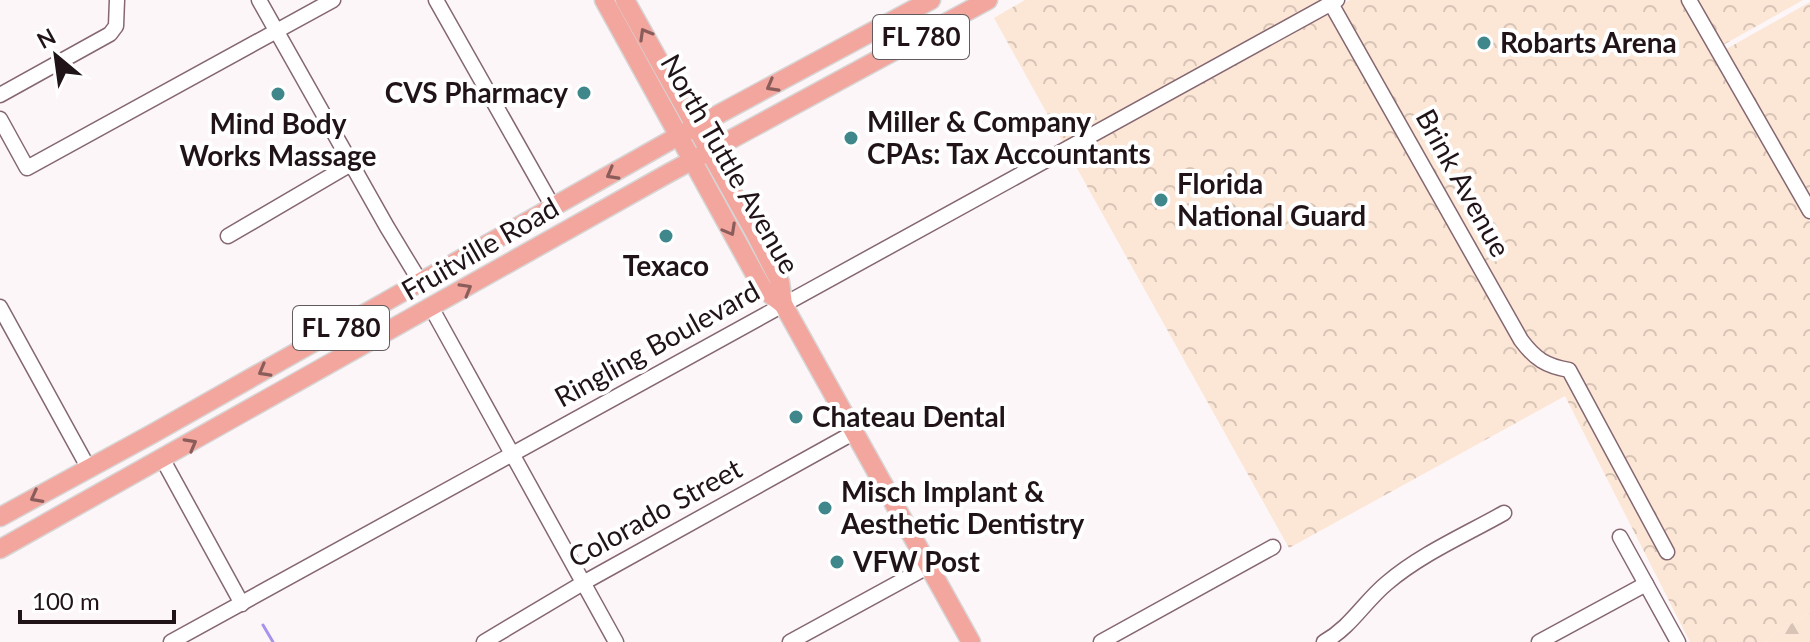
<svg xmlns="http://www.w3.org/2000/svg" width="1810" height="642" font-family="Lato,sans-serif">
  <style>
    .forest { fill: url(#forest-firs) }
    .park { fill: url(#park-crowns) }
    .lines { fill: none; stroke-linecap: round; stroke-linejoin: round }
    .stream { stroke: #a693eb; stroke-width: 3 }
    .minor-casing { stroke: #856771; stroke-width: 17 }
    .major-casing { stroke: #d7d5d5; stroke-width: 21 }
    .minor { stroke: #fff; stroke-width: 14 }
    .major { stroke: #f3a69e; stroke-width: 18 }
    .oneway { stroke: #8a5d5b }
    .poi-dot { fill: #3f878a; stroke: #fff; stroke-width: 3 }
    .labels { text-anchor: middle; stroke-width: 8; stroke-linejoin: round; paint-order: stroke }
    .shield { fill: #fff; stroke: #635a5d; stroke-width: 2 }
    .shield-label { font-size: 26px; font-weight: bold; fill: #201418 }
    .poi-label { font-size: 28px; font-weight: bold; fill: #201418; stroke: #fff; text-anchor: start }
    .street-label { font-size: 28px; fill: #201418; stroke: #fff }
  </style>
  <defs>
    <pattern id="forest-firs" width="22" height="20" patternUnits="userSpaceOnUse" patternTransform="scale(2)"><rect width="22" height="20" fill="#fce6d5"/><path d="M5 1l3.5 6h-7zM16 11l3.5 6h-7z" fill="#d8c4b6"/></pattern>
    <pattern id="park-crowns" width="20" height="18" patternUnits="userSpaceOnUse" patternTransform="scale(2)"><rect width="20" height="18" fill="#fce6d5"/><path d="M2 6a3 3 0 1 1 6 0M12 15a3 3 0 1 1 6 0" fill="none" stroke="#d8c4b6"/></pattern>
  </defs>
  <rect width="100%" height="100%" fill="#fdf6f8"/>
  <path class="forest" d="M1810 613V642H1766L1778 631Z"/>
  <g class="park">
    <path d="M1025 0H1323L1064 144 994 18Z"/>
    <path d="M1350 0H1683L1810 222V613L1778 631 1766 642H1690L1565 396 1289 548 1069 154 1330 11 1531 361 1544 370 1566 375 1664 559 1674 554 1580 383 1575 365 1553 362 1533 347 1339 6Z"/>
    <path d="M1696 0H1803L1723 45Z"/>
    <path d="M1810 2V211L1721 52Z"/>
  </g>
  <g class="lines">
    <path class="stream" d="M263 625 273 642"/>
    <g class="minor-casing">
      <g id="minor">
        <path d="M259 0 387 227 421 283"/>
        <path d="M436 0 553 207"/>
        <path d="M1329 0 1521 340C1535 359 1546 366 1569 370L1667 552"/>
        <path d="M1689 0 1810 211"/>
        <path d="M0 95 110 34 116 26 117 0"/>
        <path d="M0 119 27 168 333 0"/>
        <path d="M228 236 351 164"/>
        <path d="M0 307 89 469"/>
        <path d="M432 309 616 642"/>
        <path d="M163 460 242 604"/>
        <path d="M1620 537 1678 642"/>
        <path d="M171 642 1337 0"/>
        <path d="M484 642 583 583 853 433"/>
        <path d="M790 642 929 566"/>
        <path d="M1101 642 1273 547"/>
        <path d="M1324 642C1351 627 1364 602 1387 583 1421 554 1465 535 1504 513"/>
        <path d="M1539 642 1646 584"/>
      </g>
    </g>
    <g class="major-casing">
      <g id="major">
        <path d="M604 0 763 289 783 304"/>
        <path d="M625 0 754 231 780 282 783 304 971 642"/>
        <path d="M0 517 152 434 680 135 931 0"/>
        <path d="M0 549 667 174 988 0"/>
      </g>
    </g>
    <use href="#minor" class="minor"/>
    <use href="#major" class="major"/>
  </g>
  <defs><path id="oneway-chevron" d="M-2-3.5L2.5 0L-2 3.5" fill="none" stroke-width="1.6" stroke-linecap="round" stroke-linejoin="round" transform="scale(2)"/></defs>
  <g class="oneway">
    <use href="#oneway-chevron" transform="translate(645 34) rotate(-120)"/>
    <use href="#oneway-chevron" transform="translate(772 86) rotate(151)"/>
    <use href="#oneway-chevron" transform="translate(612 174) rotate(151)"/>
    <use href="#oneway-chevron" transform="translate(730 230) rotate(61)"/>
    <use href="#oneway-chevron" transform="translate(466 289) rotate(-30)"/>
    <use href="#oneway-chevron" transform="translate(264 371) rotate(151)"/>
    <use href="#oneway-chevron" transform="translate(191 444) rotate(-29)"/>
    <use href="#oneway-chevron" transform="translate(36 497) rotate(152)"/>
  </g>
  <g class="poi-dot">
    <circle cx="1484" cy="43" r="8"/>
    <circle cx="584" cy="93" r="8"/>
    <circle cx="278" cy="94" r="8"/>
    <circle cx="851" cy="138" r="8"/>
    <circle cx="1161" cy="200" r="8"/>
    <circle cx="666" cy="236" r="8"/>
    <circle cx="796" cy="417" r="8"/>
    <circle cx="825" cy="508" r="8"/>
    <circle cx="837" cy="562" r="8"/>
  </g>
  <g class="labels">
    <g class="shield">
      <rect x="873" y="15" width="96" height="44" rx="6"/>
      <rect x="293" y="306" width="96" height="44" rx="6"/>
    </g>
    <g class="shield-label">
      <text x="921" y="46">FL 780</text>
      <text x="341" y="337">FL 780</text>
    </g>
    <g class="poi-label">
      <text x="1500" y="53">Robarts Arena</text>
      <text x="568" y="103" text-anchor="end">CVS Pharmacy</text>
      <text x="867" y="132">Miller &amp; Company<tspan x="867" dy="32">CPAs: Tax Accountants</tspan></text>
      <text x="278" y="134" text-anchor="middle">Mind Body<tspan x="278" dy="32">Works Massage</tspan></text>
      <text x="1177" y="194">Florida<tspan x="1177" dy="32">National Guard</tspan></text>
      <text x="666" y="276" text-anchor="middle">Texaco</text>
      <text x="812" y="427">Chateau Dental</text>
      <text x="841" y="502">Misch Implant &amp;<tspan x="841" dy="32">Aesthetic Dentistry</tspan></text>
      <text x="853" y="572">VFW Post</text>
    </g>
    <g class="street-label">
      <text transform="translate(730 164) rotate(60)" y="10">North Tuttle Avenue</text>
      <text transform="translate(1463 183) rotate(61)" y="10">Brink Avenue</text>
      <text transform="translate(480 249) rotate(-30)" y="10">Fruitville Road</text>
      <text transform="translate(657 344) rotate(-29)" y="10">Ringling Boulevard</text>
      <text transform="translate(655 513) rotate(-29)" y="10">Colorado Street</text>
    </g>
  </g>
  <g transform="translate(56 56) rotate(331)" stroke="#ffffff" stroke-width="6" paint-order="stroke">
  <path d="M0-6L14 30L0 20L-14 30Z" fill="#201418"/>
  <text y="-12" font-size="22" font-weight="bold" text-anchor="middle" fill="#201418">N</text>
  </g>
  <path d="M20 610v12h154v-12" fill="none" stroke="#201418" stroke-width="4"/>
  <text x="32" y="610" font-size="24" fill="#201418" stroke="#ffffff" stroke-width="6" paint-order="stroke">100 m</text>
</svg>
